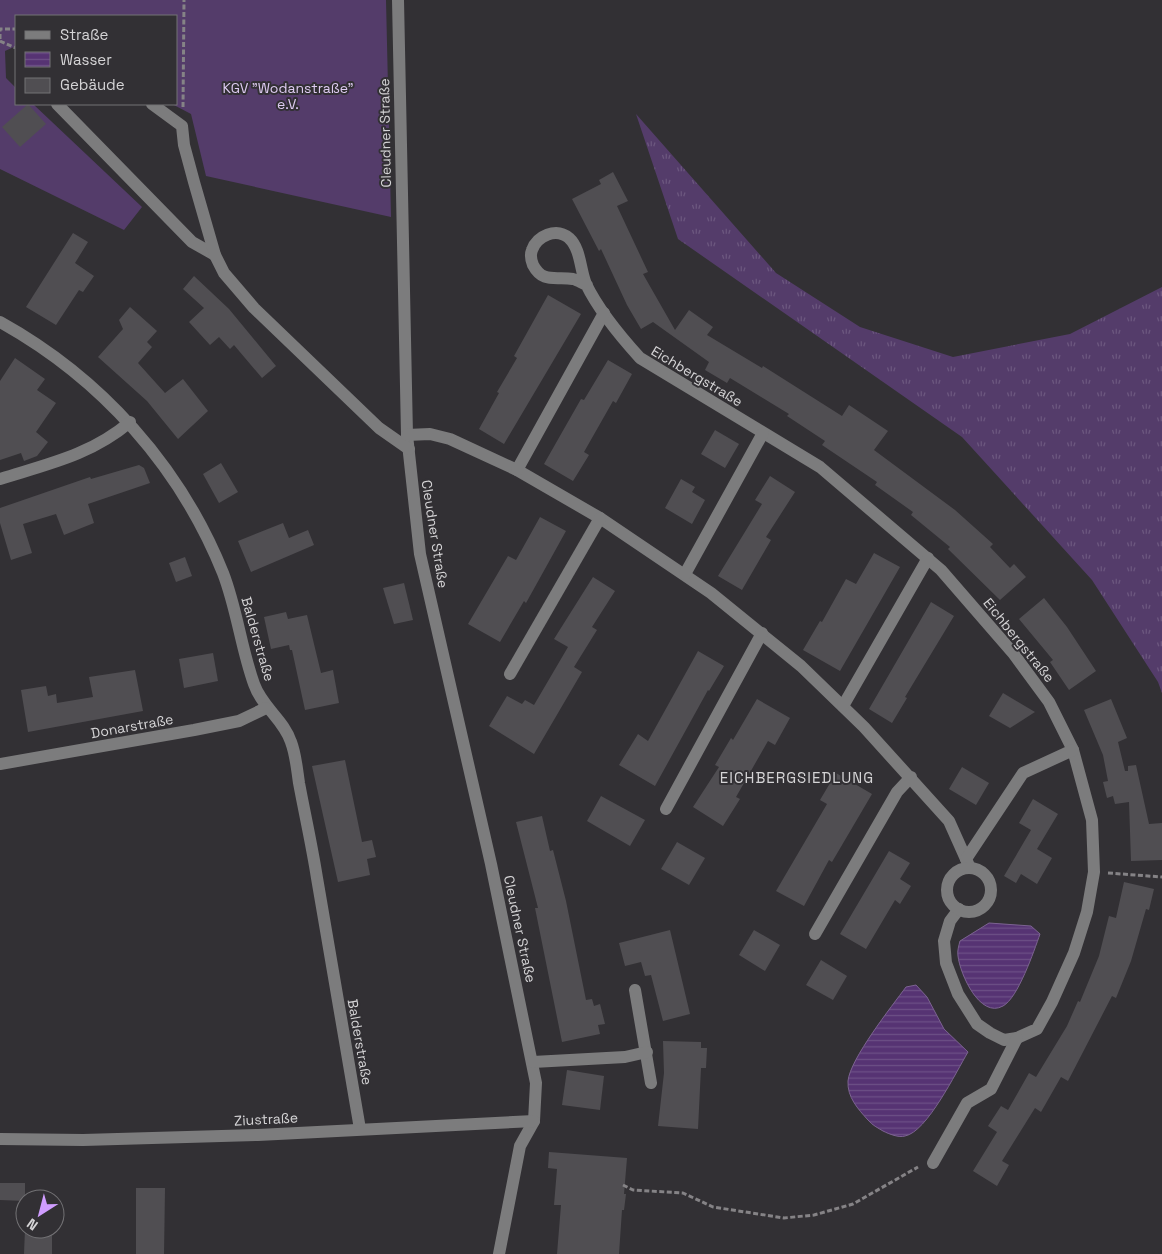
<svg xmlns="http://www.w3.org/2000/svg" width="1162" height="1254" font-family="'Space Grotesk',sans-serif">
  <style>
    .grass { fill: url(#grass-tufts) }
    .garden { fill: #543c6a }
    .water { fill: url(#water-rules); stroke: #7c6391 }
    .building { fill: #504e52 }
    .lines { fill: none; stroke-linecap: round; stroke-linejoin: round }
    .path { stroke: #858386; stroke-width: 3; stroke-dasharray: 5 2.5; stroke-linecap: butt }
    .minor { stroke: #7c7c7d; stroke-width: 12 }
    .labels { text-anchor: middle; stroke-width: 4; stroke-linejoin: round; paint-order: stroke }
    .park-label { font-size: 14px; fill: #decbf1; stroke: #323034 }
    .street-label { font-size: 14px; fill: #d5d4d6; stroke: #323034 }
    .neighbourhood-label { font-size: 15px; letter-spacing: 1px; fill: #d5d4d6; stroke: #323034 }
  </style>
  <defs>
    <pattern id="grass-tufts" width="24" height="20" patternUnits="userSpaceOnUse" patternTransform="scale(1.25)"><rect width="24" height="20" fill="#543c6a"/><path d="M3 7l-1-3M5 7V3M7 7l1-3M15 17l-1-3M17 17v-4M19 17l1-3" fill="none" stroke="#6c577f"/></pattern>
    <pattern id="water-rules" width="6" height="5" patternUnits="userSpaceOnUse" patternTransform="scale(1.25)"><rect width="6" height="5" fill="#563373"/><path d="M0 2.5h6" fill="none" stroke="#6d5086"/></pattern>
  </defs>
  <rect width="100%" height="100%" fill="#323034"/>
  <path class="grass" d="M636 114 776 273 860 327 953 357 1070 334 1162 287V693L1158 682 1092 580 962 437 678 239Z"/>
  <path class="garden" d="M0 0H386L391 217 206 176 191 114 172 104H176V16H16V46L5 51 6 78 16 88V104H33L142 207 124 230 0 169Z"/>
  <g class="water">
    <path d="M989 923 1031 926 1040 934C1034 951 1018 998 1003 1006 980 1019 960 974 958 956 957 951 959 945 960 941Z"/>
    <path d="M916 985 927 997 944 1029 968 1052C956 1072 927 1132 905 1136 899 1138 889 1134 883 1131 878 1128 872 1125 868 1120 858 1109 847 1097 848 1081 850 1059 892 1006 906 987Z"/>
  </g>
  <g class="building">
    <path d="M28 104 46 124 20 147 2 127Z"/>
    <path d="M613 172 628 201 617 206 648 272 643 274 675 330 689 310 713 327 707 335 762 368 763 366 842 416 849 405 888 431 874 450 955 510 993 544 990 547 1010 568 1014 564 1026 577 1000 600 948 549 950 547 911 515 913 512 875 485 877 482 822 445 825 441 787 416 789 414 730 378 727 383 705 370 709 362 653 322 641 329 627 305 601 249 599 251 572 199 601 184 599 180Z"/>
    <path d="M73 233 88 242 75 263 94 276 83 292 79 290 56 325 26 307Z"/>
    <path d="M194 276 229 309 276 366 262 378 234 345 230 349 219 337 210 345 189 322 204 308 183 289Z"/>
    <path d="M548 295 581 314 504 444 479 429 499 393 497 392 517 358 514 356Z"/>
    <path d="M130 307 157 331 147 342 152 347 138 363 165 393 183 379 208 411 178 439 147 401 98 357 123 329 119 320Z"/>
    <path d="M15 358 45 379 37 390 56 403 36 432 48 442 37 456 24 461 21 453 0 460V381Z"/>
    <path d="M608 360 632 374 616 403 613 401 584 452 589 455 573 481 544 464 581 399 584 400Z"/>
    <path d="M715 430 739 444 725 468 701 454Z"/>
    <path d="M221 463 238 492 219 503 203 474Z"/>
    <path d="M139 465 144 468 150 483 88 504 94 523 64 535 56 514 23 524 32 553 11 560 0 523V508L90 477 91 479Z"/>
    <path d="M770 476 795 492 766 537 771 540 742 590 718 576 762 504 755 500Z"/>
    <path d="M681 479 695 487 692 492 705 500 692 524 665 508Z"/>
    <path d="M540 517 566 531 526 603 524 601 500 642 468 624 508 556 516 560Z"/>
    <path d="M283 523 289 538 308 530 314 545 251 572 238 541Z"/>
    <path d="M874 553 900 567 840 671 803 650 820 621 822 622 846 579 856 584Z"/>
    <path d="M185 557 192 576 176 582 169 563Z"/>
    <path d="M593 577 615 591 592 627 597 630 574 667 582 672 534 754 489 726 507 696 522 704 525 700 534 705 568 647 554 639Z"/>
    <path d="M404 583 413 620 394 624 383 588Z"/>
    <path d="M1044 598 1067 627 1096 671 1069 690 1050 662 1053 660 1019 619Z"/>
    <path d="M931 602 954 616 905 697 907 698 892 723 869 709Z"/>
    <path d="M286 612 288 619 307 615 321 673 333 670 339 703 305 710 292 650H290L289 645 271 649 264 617Z"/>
    <path d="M698 651 724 666 709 691 708 690 655 786 619 765 638 734 648 741Z"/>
    <path d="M213 653 218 681 184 688 179 659Z"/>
    <path d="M135 670 143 711 28 732 21 690 46 686 48 696 56 694 57 703 93 697 89 677Z"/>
    <path d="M1003 693 1035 712 1010 728 989 716Z"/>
    <path d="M757 699 790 718 775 745 768 741 736 797 740 799 723 826 693 807 719 767 715 765 731 738 733 740Z"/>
    <path d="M1111 699 1127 738 1118 742 1125 771H1128V766L1136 765 1149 824 1162 823V860L1131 861 1129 802 1115 804 1113 796 1107 798 1103 782 1108 781 1103 755 1084 710Z"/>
    <path d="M345 760 362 842 372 840 376 857 367 859 370 875 338 882 312 766Z"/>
    <path d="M962 767 989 783 976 805 949 789Z"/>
    <path d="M836 773 872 794 832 862 829 860 804 906 776 891 827 804 820 800Z"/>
    <path d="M601 796 645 820 630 846 587 821Z"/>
    <path d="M1033 799 1058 814 1037 849 1052 858 1037 884 1021 874 1016 883 1004 876 1031 830 1019 823Z"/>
    <path d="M542 816 550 851 553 850 566 901 586 1000 592 999 594 1006 600 1004 605 1024 598 1025 600 1034 562 1042 535 908H538L516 822Z"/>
    <path d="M677 842 705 858 689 885 661 869Z"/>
    <path d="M889 851 910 863 900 879 911 886 900 904 895 900 866 949 840 934Z"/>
    <path d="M1124 882 1154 889 1149 910 1146 909 1131 961 1116 998 1112 996 1068 1081 1061 1077 1041 1112 1035 1108 1002 1161 1009 1165 997 1186 973 1171 997 1132 988 1126 1001 1106 1008 1110 1029 1073 1036 1077 1067 1026 1078 1001 1080 1002 1099 956 1109 916 1116 918Z"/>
    <path d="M670 930 690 1014 663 1021 651 975 645 976 641 962 625 966 619 943Z"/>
    <path d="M754 930 780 945 765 971 739 955Z"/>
    <path d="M821 960 847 976 833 1000 806 985Z"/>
    <path d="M663 1041 701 1042V1048H707L706 1068H701L698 1129 658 1126 664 1073Z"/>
    <path d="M567 1070 604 1076 600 1110 562 1105Z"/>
    <path d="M549 1152 627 1158 624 1194H626L624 1210H622L619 1254H557L561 1205H554L557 1169 548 1168Z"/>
    <path d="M0 1183H25V1201L0 1200Z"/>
    <path d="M136 1188H165L164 1254H136Z"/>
    <path d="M25 1229H52V1254H24Z"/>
  </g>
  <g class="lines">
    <g class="path">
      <path d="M0 39V29H16"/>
      <path d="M0 41 16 48"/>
      <path d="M183 107 184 0"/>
      <path d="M1108 873 1162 877"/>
      <path d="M623 1185 633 1190 683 1193 713 1207 784 1218 814 1215 853 1204 918 1167"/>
    </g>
    <g class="minor">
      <path d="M398 0 407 435 420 554 491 864 536 1083 534 1121 520 1146 499 1254"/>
      <path d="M57 104 192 242 215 255"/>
      <path d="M152 104 182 126 184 145 194 182 215 255 224 273 254 308 379 428 409 449"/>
      <path d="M587 285C582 283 577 280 573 279 556 276 543 284 533 265 531 260 530 255 532 250 537 236 556 227 569 238 581 249 580 270 586 284 599 311 620 336 640 358L820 467 941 570 1013 653 1049 702 1073 750 1092 820 1094 872 1087 912 1074 953 1052 1002 1037 1029 1017 1038 1004 1040 990 1033 977 1024 958 994 946 963 944 941 950 921 959 909"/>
      <path d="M0 322C101 378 180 466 223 573 237 609 241 648 254 684 262 707 284 720 291 742 296 755 297 770 299 783 305 815 312 846 317 878 331 962 345 1046 360 1129"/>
      <path d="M407 435 430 434 450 439 517 470 600 518 711 593 801 666 864 727 949 821 970 868"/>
      <path d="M517 470 604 313"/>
      <path d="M0 479C48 464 91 455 130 422"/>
      <path d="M685 574 763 433"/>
      <path d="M510 674 600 518"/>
      <path d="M843 706 928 558"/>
      <path d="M0 764 194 730 239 721 266 708"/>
      <path d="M666 809 762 633"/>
      <path d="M966 859 1023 773 1073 750"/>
      <circle cx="969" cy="890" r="22"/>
      <path d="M815 934 897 792 911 777"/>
      <path d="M635 990 651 1083"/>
      <path d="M533 1062 625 1057 647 1052"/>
      <path d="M0 1139 83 1140 258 1135 534 1121"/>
      <path d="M933 1163 967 1103 991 1089 1017 1038"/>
    </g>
  </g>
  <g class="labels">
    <g class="park-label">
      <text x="288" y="93">KGV "Wodanstraße"<tspan x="288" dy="16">e.V.</tspan></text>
    </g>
    <g class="street-label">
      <text transform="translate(385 133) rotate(-91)" y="5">Cleudner Straße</text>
      <text transform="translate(697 376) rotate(31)" y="5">Eichbergstraße</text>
      <text transform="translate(435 534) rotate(81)" y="5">Cleudner Straße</text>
      <text transform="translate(258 639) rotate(74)" y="5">Balderstraße</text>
      <text transform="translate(1019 640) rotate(51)" y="5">Eichbergstraße</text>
      <text transform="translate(132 726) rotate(-10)" y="5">Donarstraße</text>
      <text transform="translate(520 929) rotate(78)" y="5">Cleudner Straße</text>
      <text transform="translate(360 1042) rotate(80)" y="5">Balderstraße</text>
      <text transform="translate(266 1119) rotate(-3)" y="5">Ziustraße</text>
    </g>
    <g class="neighbourhood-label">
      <text x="797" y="783">EICHBERGSIEDLUNG</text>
    </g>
  </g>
  <rect x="15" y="15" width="162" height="90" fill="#323034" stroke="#737275"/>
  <rect x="25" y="31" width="25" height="8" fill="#7c7c7d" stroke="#737275"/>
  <text x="60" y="40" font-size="15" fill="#d5d4d6">Straße</text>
  <rect x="25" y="52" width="25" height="15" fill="url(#water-rules)" stroke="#737275"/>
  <text x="60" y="65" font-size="15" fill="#d5d4d6">Wasser</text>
  <rect x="25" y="78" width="25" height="15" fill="#504e52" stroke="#737275"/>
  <text x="60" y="90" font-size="15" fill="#d5d4d6">Gebäude</text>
  <g transform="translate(40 1214) rotate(216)"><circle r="24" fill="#323034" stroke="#737275"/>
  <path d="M0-4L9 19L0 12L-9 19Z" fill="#d09dff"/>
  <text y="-8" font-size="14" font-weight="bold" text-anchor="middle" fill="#d5d4d6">N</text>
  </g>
</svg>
